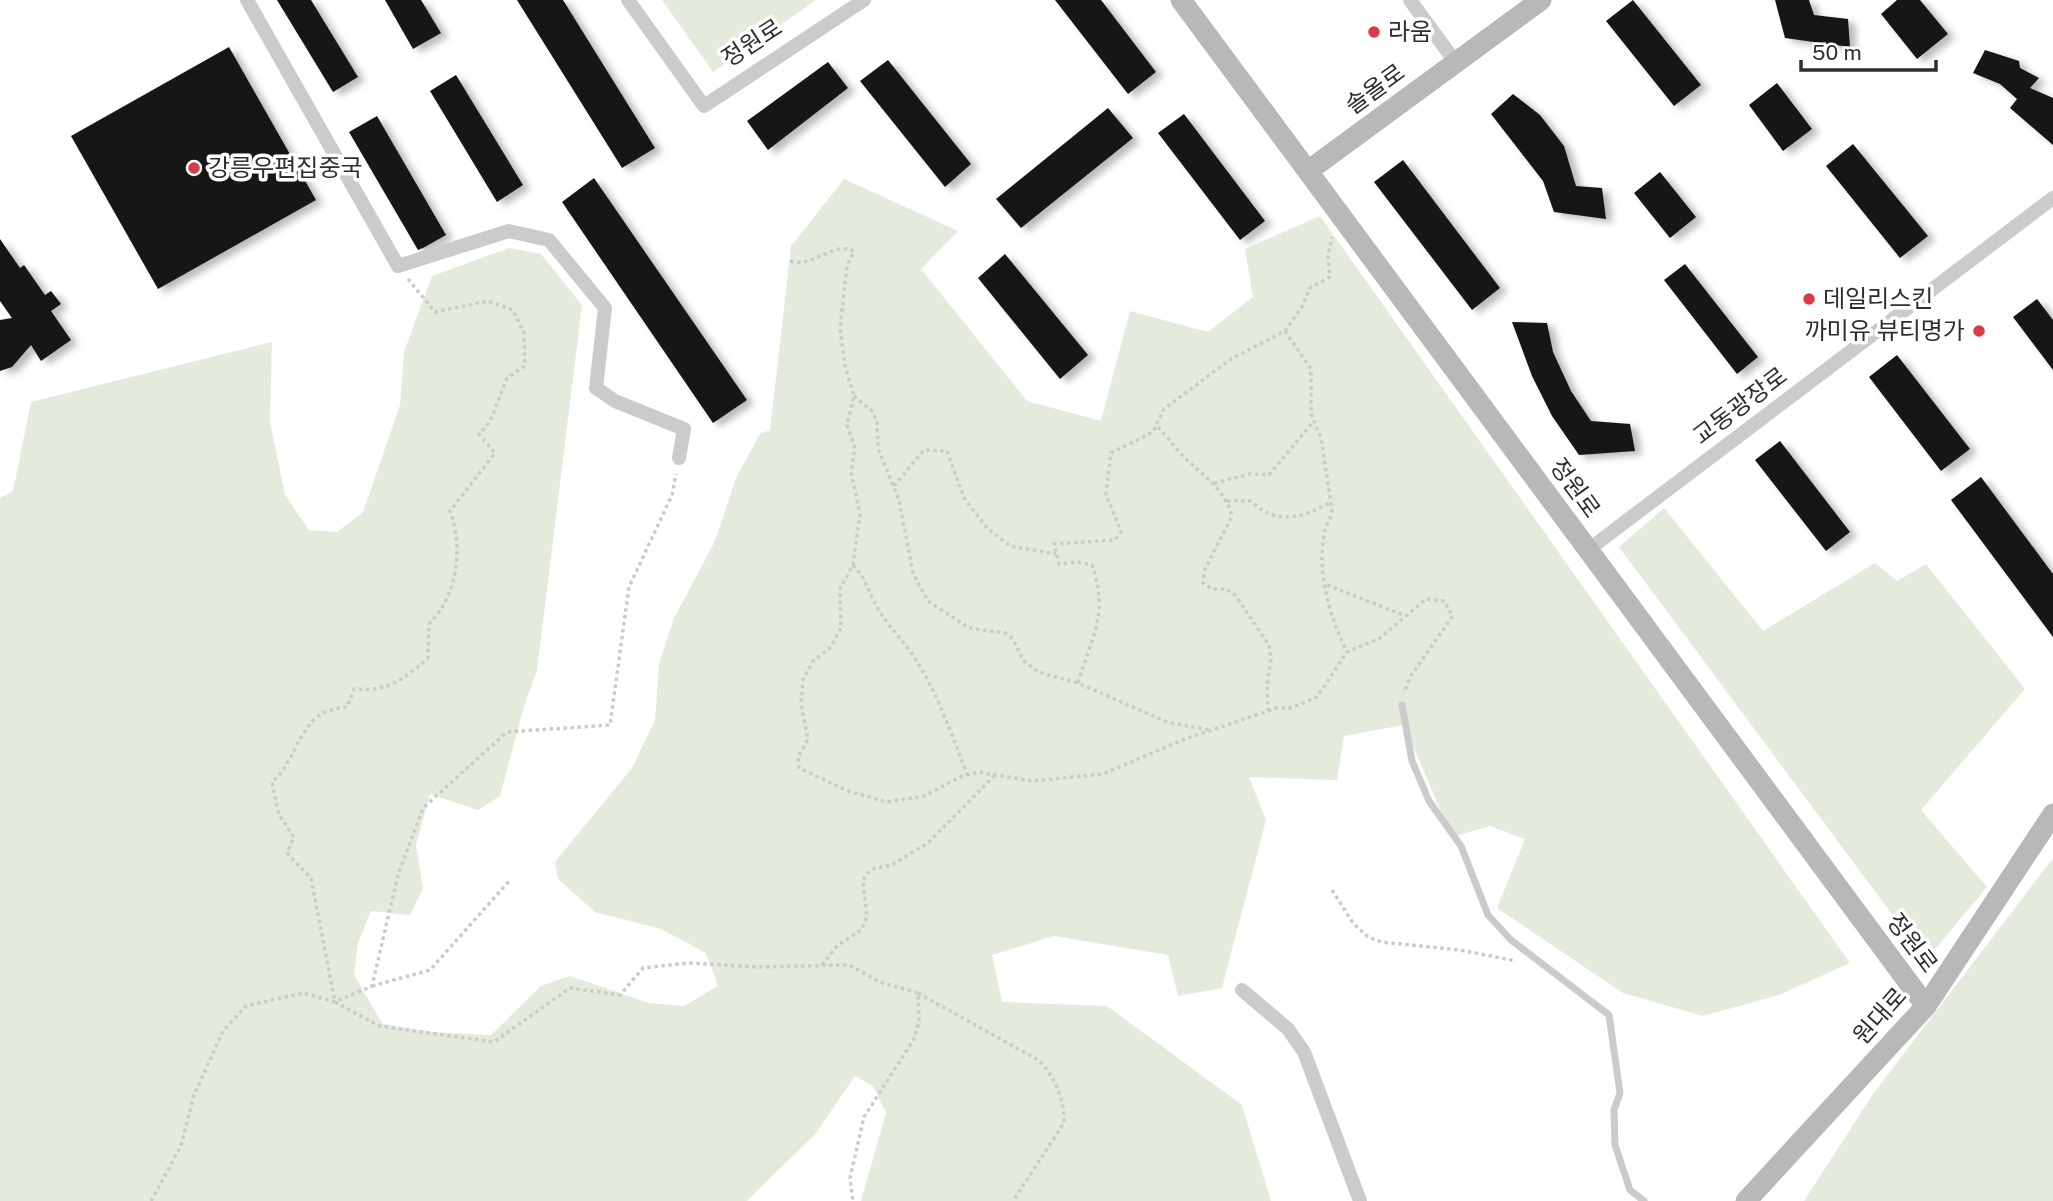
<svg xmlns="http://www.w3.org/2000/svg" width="2053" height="1201" font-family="'Public Sans','Noto Sans KR',sans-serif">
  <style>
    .green { fill: #e4ebdd }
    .building { fill: #151515; filter: url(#shadow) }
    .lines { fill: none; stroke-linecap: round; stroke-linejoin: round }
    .path { stroke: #cbcbcb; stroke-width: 3.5; stroke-dasharray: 3.5 3.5; stroke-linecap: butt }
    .lane { stroke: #cbcbcb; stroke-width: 7 }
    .street { stroke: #cbcbcb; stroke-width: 14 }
    .secondary { stroke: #b8b8b8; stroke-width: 21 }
    .poi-dot { fill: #d93c45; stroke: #fff; stroke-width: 2.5 }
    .labels { text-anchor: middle; stroke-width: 7; stroke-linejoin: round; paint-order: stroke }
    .poi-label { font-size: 24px; fill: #2e2e2e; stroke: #fff; text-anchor: start }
    .street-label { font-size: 24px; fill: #2e2e2e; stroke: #fff }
  </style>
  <defs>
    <filter id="shadow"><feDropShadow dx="7" dy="4" stdDeviation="3.5" flood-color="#0004"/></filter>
  </defs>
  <rect width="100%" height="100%" fill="#fff"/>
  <g class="green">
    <path d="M662 0H816L713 72Z"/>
    <path d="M844 179 958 231 921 269 1027 401 1101 421 1130 311 1208 332 1253 297 1245 249 1320 216 1850 963 1779 995 1703 1016 1623 993 1497 908 1525 839 1490 826 1452 837 1404 725 1344 736 1337 780 1249 777 1266 820 1222 988 1178 996 1168 955 1054 936 992 955 1002 1002 1107 1006 1242 1105 1271 1201H861L886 1113 873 1086 855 1076 816 1133 747 1201H0V498L13 491 31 402 272 342 270 422 285 495 309 530 337 532 363 512 400 405 404 352 432 276 509 248 541 254 582 305 537 671 524 706 500 796 478 810 430 794 416 845 423 889 410 915 371 911 358 943 354 975 383 1024 431 1032 491 1035 541 986 570 976 649 1003 684 1006 718 986 706 953 661 929 595 912 558 879 555 862 632 768 655 720 659 664 674 618 715 541 736 478 760 434 770 430 791 246Z"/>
    <path d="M1664 508 1763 631 1875 563 1897 581 1926 564 2025 689 1921 810 1987 887 1926 960 1619 547Z"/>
    <path d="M2053 858V1201H1804L1873 1094Z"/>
  </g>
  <g class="building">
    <path d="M277 0H311L358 77 333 92Z"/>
    <path d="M385 0H421L441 33 413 49Z"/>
    <path d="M517 0H563L655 148 622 168Z"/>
    <path d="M1055 0H1101L1156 72 1128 94Z"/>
    <path d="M1633 0 1701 85 1674 106 1606 21Z"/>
    <path d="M1775 0H1809L1814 15 1848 19 1850 47 1785 38Z"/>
    <path d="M1897 0H1920L1948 34 1917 59 1881 14Z"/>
    <path d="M229 47 316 200 158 289 71 136Z"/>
    <path d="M1985 50 2019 61 2020 68 2039 78 2030 88 2053 98V145L2010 108 2017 99 2000 84 1973 73Z"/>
    <path d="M888 60 971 164 945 187 860 81Z"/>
    <path d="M828 62 848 88 768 150 747 121Z"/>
    <path d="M456 75 523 185 497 202 430 91Z"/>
    <path d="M1777 83 1812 129 1783 151 1749 105Z"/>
    <path d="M1513 94 1540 115 1564 146 1576 186 1602 188 1606 219 1554 212 1543 181 1491 114Z"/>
    <path d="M1108 108 1133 138 1021 228 996 199Z"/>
    <path d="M1184 114 1265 221 1240 240 1158 133Z"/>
    <path d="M377 116 446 235 423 248 418 250 349 132Z"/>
    <path d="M1853 144 1928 236 1900 258 1826 166Z"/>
    <path d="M1403 160 1500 288 1472 310 1374 182Z"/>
    <path d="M1660 172 1696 217 1670 238 1634 193Z"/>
    <path d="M594 178 747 400 713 423 562 202Z"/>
    <path d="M0 239 20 268 24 265 45 295 51 291 61 304 51 311 71 340 41 361 31 345 12 367 0 371V320L12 318 0 301Z"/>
    <path d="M1005 254 1088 355 1060 379 978 278Z"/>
    <path d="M1685 264 1758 357 1737 374 1664 280Z"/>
    <path d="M2037 299 2053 320V370L2013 317Z"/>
    <path d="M1512 322 1547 323 1553 352 1571 391 1591 421 1630 424 1635 451 1579 455 1552 416 1532 376Z"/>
    <path d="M1897 355 1970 449 1941 471 1869 377Z"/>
    <path d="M1780 441 1850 532 1826 551 1755 460Z"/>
    <path d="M1981 477 2053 574V637L1951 500Z"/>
  </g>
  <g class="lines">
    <g class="path">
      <path d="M790 261C814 268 832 241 854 251L847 266 840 328 845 366 854 396 847 425 855 448 851 472 860 514 853 565 840 589 841 628 831 647 813 661 803 679 801 704 808 739 798 757 799 768 848 791 887 802 924 796 960 777 978 772 1032 781 1103 774 1182 740 1277 708H1291L1317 697 1347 652 1380 638 1426 599 1444 601 1453 616 1410 677 1404 693"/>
      <path d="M408 279 435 312 488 301 513 310 524 333 525 366 507 378 490 422 479 434 495 453 450 511C464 548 457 596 429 624L428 658C404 679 389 692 354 689L347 707C340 708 331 709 325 712 298 725 294 765 272 782L279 815 294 837 287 853 311 878 335 1002 379 1026 494 1042 570 988 620 995 643 968 689 963 758 967 849 965 880 982 918 993 919 1022 914 1039 864 1117 850 1178 853 1201"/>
      <path d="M1285 331 1311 369V414L1321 438 1332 510C1331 520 1325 526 1324 535 1317 573 1330 618 1347 652"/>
      <path d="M854 396 872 411 877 422 878 448 899 500 913 573 928 601 969 628 1005 633 1013 639 1023 660 1038 672 1078 683 1167 722 1209 730"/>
      <path d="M1158 427C1167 436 1174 447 1184 457 1203 476 1224 488 1232 516L1205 569 1203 583 1212 589H1226L1235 595 1269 645 1271 659 1267 684 1268 711"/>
      <path d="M1214 483 1250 474 1269 475 1313 422"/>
      <path d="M894 486 924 450 947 451 964 498 987 528 1010 546 1056 554"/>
      <path d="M1227 501H1251C1277 526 1302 518 1331 502"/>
      <path d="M853 565C868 580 869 596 880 612 890 629 906 643 916 660 938 695 952 735 967 774"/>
      <path d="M1327 585 1406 616"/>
      <path d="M1078 683C1092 636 1109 614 1092 565L1078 562 1059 564 1054 544 1115 540 1121 532 1106 494 1111 453 1153 432 1164 409 1231 359 1285 331 1303 305 1310 288 1330 277 1328 256 1332 237"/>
      <path d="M1332 890 1353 923 1368 937 1381 942 1460 950 1516 961"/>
      <path d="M822 965 837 946 861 930 867 917 863 881 866 874 873 869 892 865 929 842 996 774"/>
      <path d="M372 986 430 970 510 880"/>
      <path d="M918 993 1038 1060C1054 1074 1065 1101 1064 1123L1013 1201"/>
      <path d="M151 1201 181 1146 194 1095 223 1031 246 1006 303 993 335 1002 372 986 398 875 423 808 507 732 610 725 629 587 672 495 676 474"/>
    </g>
    <path class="lane" d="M1402 705 1412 761 1429 801 1461 846 1488 915 1511 940 1609 1015 1620 1093 1614 1110 1615 1145 1630 1190 1644 1201"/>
    <g class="street">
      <path d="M247 0 398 266 509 231 549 240 605 308 596 388 615 401 684 429 679 458"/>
      <path d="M628 0 704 106 864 0"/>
      <path d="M1410 0 1456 63"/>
      <path d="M1588 550 2053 198"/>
      <path d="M1242 990 1288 1029 1304 1052 1360 1201"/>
    </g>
    <g class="secondary">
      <path d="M1181 0 1926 1006"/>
      <path d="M1308 171 1541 0"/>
      <path d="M1746 1201 1926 1006 2053 814"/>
    </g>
  </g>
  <g class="poi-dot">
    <circle cx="1374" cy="32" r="7"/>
    <circle cx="194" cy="168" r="7"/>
    <circle cx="1809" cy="299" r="7"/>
    <circle cx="1979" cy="331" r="7"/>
  </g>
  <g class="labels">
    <g class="poi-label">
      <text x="1388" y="40">라움</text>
      <text x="208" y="176">강릉우편집중국</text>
      <text x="1823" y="307">데일리스킨</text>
      <text x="1965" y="339" text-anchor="end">까미유 뷰티명가</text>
    </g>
    <g class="street-label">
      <text transform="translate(752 43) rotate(-33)" y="8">정원로</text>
      <text transform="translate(1375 89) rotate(-36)" y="8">솔올로</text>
      <text transform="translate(1740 406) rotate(-37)" y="8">교동광장로</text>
      <text transform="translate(1575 488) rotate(54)" y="8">정원로</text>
      <text transform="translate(1912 943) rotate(53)" y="8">정원로</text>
      <text transform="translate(1880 1016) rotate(-48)" y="8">원대로</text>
    </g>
  </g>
  <path d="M1801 60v10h135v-10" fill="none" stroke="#2e2e2e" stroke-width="3.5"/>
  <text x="1812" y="60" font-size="21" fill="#2e2e2e" stroke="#ffffff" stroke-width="5" paint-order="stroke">50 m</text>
</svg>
